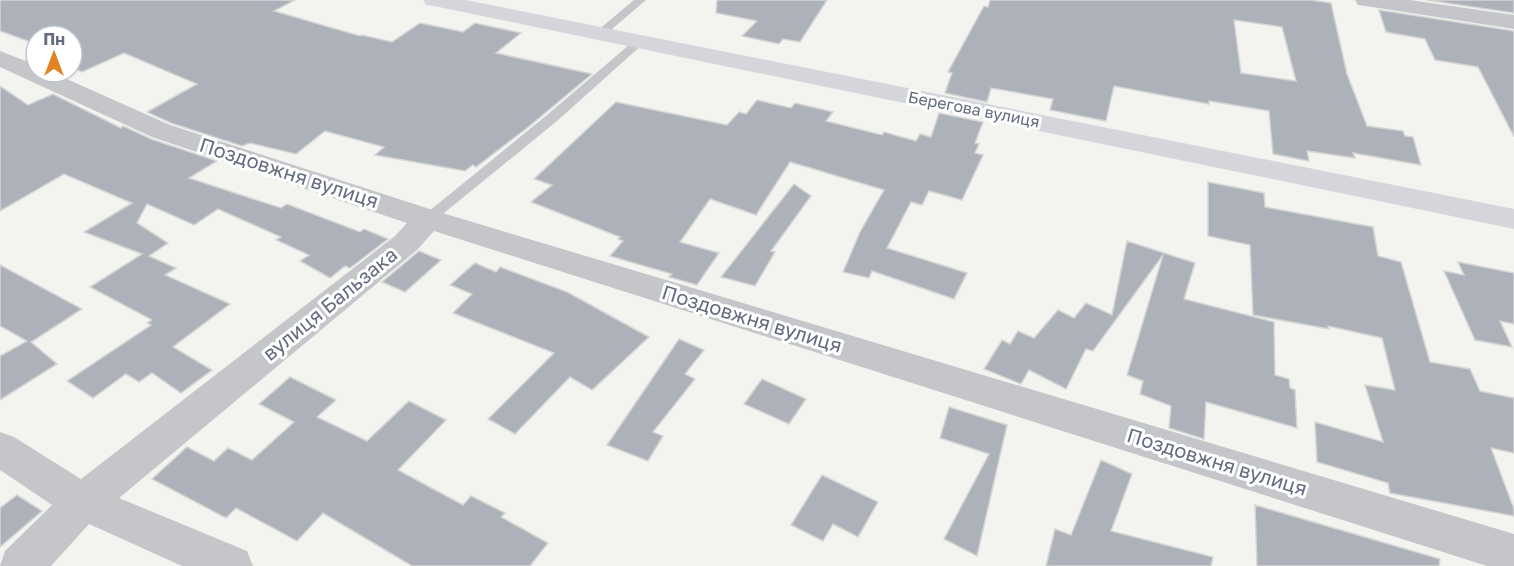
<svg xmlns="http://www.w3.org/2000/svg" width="1514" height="566" font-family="'Golos Text',sans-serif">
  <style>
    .building { fill: #adb1b9; stroke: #d5d5d3; stroke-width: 1.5; fill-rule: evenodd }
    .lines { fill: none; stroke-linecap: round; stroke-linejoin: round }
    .lane { fill: #c4c6ca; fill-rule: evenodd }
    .street { fill: #c4c6ca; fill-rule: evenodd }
    .secondary { fill: #d4d6dc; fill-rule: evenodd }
    .labels { text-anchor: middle; stroke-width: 6; stroke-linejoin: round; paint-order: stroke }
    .far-street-label { font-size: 16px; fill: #636c81; stroke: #fff }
    .street-label { font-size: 20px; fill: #636c81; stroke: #fff }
  </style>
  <rect width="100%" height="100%" fill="#f3f4f0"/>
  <g class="building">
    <path d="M0 0H295L274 11 360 36 362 35 392 42 420 23 463 32 475 23 521 33 496 53 592 74 527 128 476 167 473 165 465 171 375 155 384 147 325 131 296 154 250 143 242 146 171 123 147 112 197 84 124 53 82 72 72 68V36H36V44L0 31Z"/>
    <path d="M717 0H827L800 42 783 39 779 44 742 36 757 21 716 13Z"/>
    <path d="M990 0H1310L1331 3 1347 74 1367 126 1403 131 1405 136 1413 137 1421 165 1353 153 1355 158 1307 151 1309 161 1273 154 1269 111 1209 101V104L1114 86 1106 121 1050 110 1053 99 991 88 987 102 945 93 952 73 948 72 984 6 988 7ZM1234 20 1282 27 1296 81 1241 73Z"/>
    <path d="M1426 0H1514V13Z"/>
    <path d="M1379 10 1514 31V137L1478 67 1435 60 1425 39 1386 32Z"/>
    <path d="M0 86 28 105 53 94 121 128 123 126 151 139 217 161 189 178 281 208 287 204 360 232 364 229 388 239 350 268 345 266 330 278 300 261 309 255 276 240 281 237 218 209 194 225 147 204 137 223 168 243 149 256 176 268 165 275 230 304 173 347 212 370 181 393 152 373 139 382 126 374 93 398 67 381 151 325 147 323 152 320 90 287 142 254 84 232 132 203 64 174 0 211Z"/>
    <path d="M757 100 791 108 795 103 833 112 826 121 882 135 884 132 916 141 920 134 931 137 939 113 983 122 975 143 979 144 975 153 983 155 962 200 929 191 922 205 911 202 887 248 967 273 954 299 872 271 869 278 843 272 860 232 884 190 790 162 756 215 710 199 680 242 719 253 697 285 669 277 672 274 610 256 623 241 618 239 620 237 531 202 552 185 534 179 616 102 727 125 739 112 746 114Z"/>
    <path d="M1208 182 1264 193 1265 207 1373 227 1378 256 1401 262 1430 362 1470 369 1480 391 1514 398V453L1491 448 1514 509V516L1390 493 1388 483 1317 462 1315 422 1383 442 1365 385 1395 390 1382 338 1328 326 1329 329 1253 315 1250 245 1208 236Z"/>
    <path d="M794 184 811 196 771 251 775 252 755 286 721 277Z"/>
    <path d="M1127 241 1195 263 1184 299 1274 322 1275 375 1289 379 1290 388 1295 390 1297 428 1206 402 1204 439 1169 428 1171 406 1140 394 1143 381 1127 375 1163 255 1093 351 1086 349 1066 389 1029 370 1021 384 984 369 1002 340 1010 344 1018 331 1034 338 1058 310 1074 318 1086 303 1112 315Z"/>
    <path d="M419 251 441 260 405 292 382 282Z"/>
    <path d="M1458 262 1514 273V324L1500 321 1512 347 1475 340 1444 271 1464 275Z"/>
    <path d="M475 263 496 272 500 267 567 292 649 337 592 390 570 377 515 434 488 419 554 353 453 313 472 294 450 285Z"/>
    <path d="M0 265 82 309 31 342 57 364 0 400V356L27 341 0 326Z"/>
    <path d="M679 339 704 350 685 374 695 379 653 432 663 436 648 461 607 445Z"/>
    <path d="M290 377 336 400 317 417 367 441 409 401 446 420 398 470 463 505 471 496 505 513 501 517 548 543 530 566H412L323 513 297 541 236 508 226 518 152 479 187 447 214 461 228 448 252 460 294 422 259 404Z"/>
    <path d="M762 379 806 399 789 424 744 404Z"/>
    <path d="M949 407 1007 425 977 556 944 539 989 454 940 438Z"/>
    <path d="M1101 460 1132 474 1111 531 1213 557 1211 566H1046L1055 529 1071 535Z"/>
    <path d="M822 475 878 502 858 537 833 524 823 541 791 525Z"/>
    <path d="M17 495 42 511 0 547V508Z"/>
    <path d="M1255 505 1440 559 1439 566H1257Z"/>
  </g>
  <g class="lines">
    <g class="lane">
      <path d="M634 0H646L605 35H597V31Z"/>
      <path d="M640 38 644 39V43L557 121 433 222H423L420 219 423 216 547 115 636 39Z"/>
    </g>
    <g class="street">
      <path d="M1355 0H1410L1514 15V29L1366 6 1358 5Z"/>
      <path d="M0 51 36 65V72H51L170 125 439 212 1514 534V566H1487L434 231 417 250 119 498 247 551 253 566H182L89 524 51 566H0L5 551 52 505 0 470V432L14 437 81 479 395 236 407 223 152 137 0 67Z"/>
    </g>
    <path class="secondary" d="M423 0H466L1514 209V229L434 6 426 5Z"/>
  </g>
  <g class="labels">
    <g class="far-street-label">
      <text transform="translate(974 109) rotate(11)" y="6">Берегова вулиця</text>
    </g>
    <g class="street-label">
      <text transform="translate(289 173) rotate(18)" y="7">Поздовжня вулиця</text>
      <text transform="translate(330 304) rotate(-39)" y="7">вулиця Бальзака</text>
      <text transform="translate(752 319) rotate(17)" y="7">Поздовжня вулиця</text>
      <text transform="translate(1217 462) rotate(17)" y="7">Поздовжня вулиця</text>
    </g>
  </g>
  <g transform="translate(54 54)"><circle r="28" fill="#ffffff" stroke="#c1c4cd" stroke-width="1.5"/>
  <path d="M0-4.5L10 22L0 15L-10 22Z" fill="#e18324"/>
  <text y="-9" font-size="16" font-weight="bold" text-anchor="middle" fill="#636c81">Пн</text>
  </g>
</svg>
